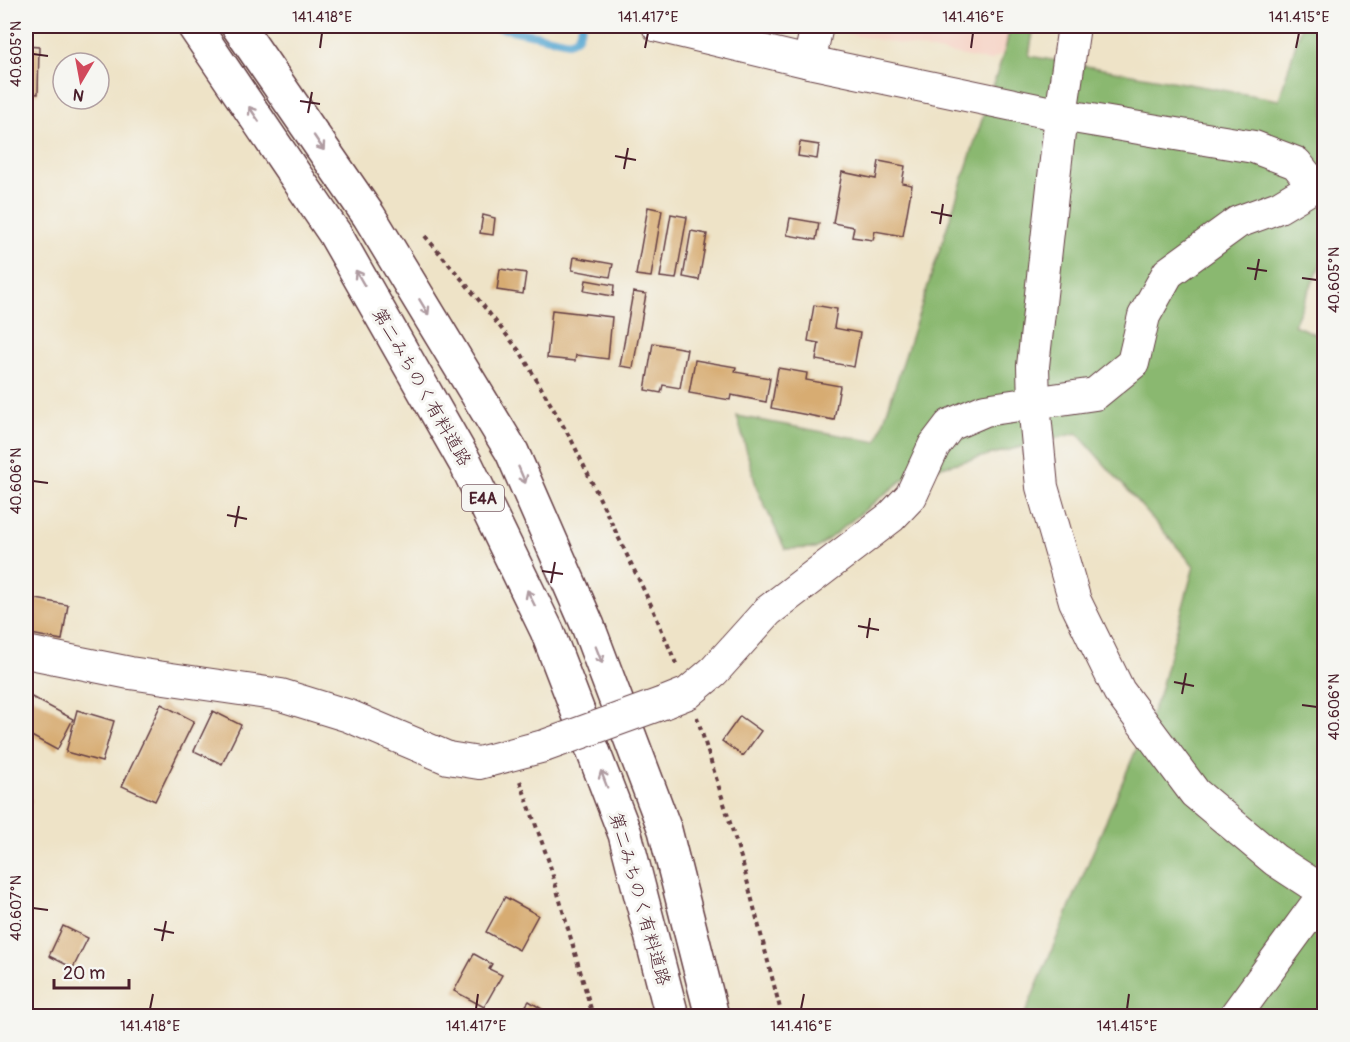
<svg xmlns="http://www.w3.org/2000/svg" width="1350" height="1042" font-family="Pangolin,'Klee One',sans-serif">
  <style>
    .built { fill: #f6d2c4 }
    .forest { fill: #8ab870; stroke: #6a6c4e; stroke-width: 1.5 }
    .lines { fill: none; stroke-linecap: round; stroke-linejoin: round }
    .stream { stroke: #57a7d1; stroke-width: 8 }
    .building { fill: #d7ac72 }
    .minor-casing { stroke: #633c42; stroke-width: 34 }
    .highway-casing { stroke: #633c42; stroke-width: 36 }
    .path { stroke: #633c42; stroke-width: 4; stroke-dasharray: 4.5 4.5; stroke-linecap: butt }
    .minor { stroke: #fff; stroke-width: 32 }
    .highway { stroke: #fff; stroke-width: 33 }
    .minor-bridge-casing { stroke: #633c42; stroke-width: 34; stroke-linecap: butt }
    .minor-bridge { stroke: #fff; stroke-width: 32 }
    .oneway { stroke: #ae9aa0 }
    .ticks { fill: none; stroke: #4a1f2b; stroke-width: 2 }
    .labels { text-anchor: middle; stroke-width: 6; stroke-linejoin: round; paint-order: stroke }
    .shield { fill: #f6f6f2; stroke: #7e6067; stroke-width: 1.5 }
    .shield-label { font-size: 16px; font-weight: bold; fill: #4a1f2b }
    .street-label { font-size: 18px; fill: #4a1f2b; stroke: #f6f6f2 }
    .neatline { fill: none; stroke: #4a1f2b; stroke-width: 2 }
    .ticks-label { font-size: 15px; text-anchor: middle; fill: #4a1f2b }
  </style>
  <rect width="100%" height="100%" fill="#f6f6f2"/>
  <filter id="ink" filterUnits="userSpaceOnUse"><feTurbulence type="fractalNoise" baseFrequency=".0167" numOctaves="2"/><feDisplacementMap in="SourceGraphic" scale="12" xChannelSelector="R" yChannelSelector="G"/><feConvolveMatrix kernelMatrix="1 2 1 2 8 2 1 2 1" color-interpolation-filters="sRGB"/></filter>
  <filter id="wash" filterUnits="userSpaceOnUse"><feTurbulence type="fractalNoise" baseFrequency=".008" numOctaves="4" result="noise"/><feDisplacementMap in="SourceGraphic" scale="24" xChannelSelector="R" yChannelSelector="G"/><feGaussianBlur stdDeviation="1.35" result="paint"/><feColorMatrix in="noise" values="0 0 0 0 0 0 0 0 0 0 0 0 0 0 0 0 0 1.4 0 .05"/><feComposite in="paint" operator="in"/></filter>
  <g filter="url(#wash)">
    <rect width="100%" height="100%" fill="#eee3c7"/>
    <path class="built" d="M807 26H1028L1026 39 990 61Z"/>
    <path class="forest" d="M1010 26H1034L1029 56 1279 100 1301 26H1324V256L1294 325 1324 338V1016H1024L1159 695 1194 566 1077 433 909 475 817 548 785 549 757 489 737 416 877 442 1006 46Z"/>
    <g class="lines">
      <path class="stream" d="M491 26 569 42 577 38 582 26"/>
    </g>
    <g id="blocks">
      <g class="building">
        <path d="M26 46 39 47 38 94 26 93Z"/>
        <path d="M800 142 819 145 817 159 798 156Z"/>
        <path d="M879 161 905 166 902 183 912 185 903 236 875 231 873 240 852 237 854 227 833 223 842 172 876 179Z"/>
        <path d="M648 207 662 210 651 277 636 275Z"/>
        <path d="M671 214 687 217 676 279 660 277Z"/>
        <path d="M483 215 495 218 493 235 480 233Z"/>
        <path d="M790 218 819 223 816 240 787 235Z"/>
        <path d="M691 231 707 234 699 280 683 277Z"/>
        <path d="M574 257 613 264 610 277 572 270Z"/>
        <path d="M500 269 526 273 523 294 497 290Z"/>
        <path d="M586 280 614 285 613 296 584 291Z"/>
        <path d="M633 292 646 294 633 368 620 366Z"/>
        <path d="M814 305 837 309 834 328 860 333 854 367 816 360 819 343 808 341Z"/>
        <path d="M552 310 612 317 608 359 576 355 575 361 547 358Z"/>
        <path d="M653 343 687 349 680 388 663 385 661 393 645 390Z"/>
        <path d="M695 360 736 367 735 372 770 378 766 402 731 395 730 400 689 393Z"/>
        <path d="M778 368 807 373 806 380 840 386 834 420 771 408Z"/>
        <path d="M26 597 68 605 62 640 26 633Z"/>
        <path d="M26 694 73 719 57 750 26 733Z"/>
        <path d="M161 704 194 721 155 801 122 786Z"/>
        <path d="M77 710 114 721 102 762 66 752Z"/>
        <path d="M213 711 241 725 222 764 194 751Z"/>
        <path d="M740 716 761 731 743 756 722 741Z"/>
        <path d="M26 797 32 800 26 813Z"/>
        <path d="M505 897 538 915 519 950 486 932Z"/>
        <path d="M63 926 88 938 73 968 49 956Z"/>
        <path d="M474 954 492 964 489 969 502 975 484 1007 454 991Z"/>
        <path d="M529 1001 553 1016H519Z"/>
      </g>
    </g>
  </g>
  <g filter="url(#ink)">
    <use href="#blocks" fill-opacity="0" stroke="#633c42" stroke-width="1.5"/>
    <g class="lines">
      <g class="minor-casing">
        <g id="minor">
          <path d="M658 26 809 62 1061 115 1254 147 1296 163 1315 187"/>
          <path d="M1074 26 1061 115 1033 366 1034 404 1042 487 1075 601 1119 691 1195 793 1275 860 1324 892"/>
          <path d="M809 62 817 26"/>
          <path d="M26 652 130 673 281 695 349 716 448 758 479 763 544 746"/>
          <path d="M663 703 688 693 714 671 768 611 891 517 911 496 934 446 950 425 985 410 1095 394 1133 363 1144 316 1168 273 1238 222 1279 207 1324 180"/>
          <path d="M1235 1016 1324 894"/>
        </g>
      </g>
      <g class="highway-casing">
        <g id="highway">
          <path d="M194 26 335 234 466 464 547 631 625 834 672 1016"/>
          <path d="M238 26 369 216 512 452 588 626 665 830 712 1016"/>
        </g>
      </g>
      <g class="path">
        <path d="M425 236 465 283 521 353 572 441 652 607 677 666"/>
        <path d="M697 717 742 861 782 1016"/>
        <path d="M520 781 549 862 593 1016"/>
      </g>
      <use href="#minor" class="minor"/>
      <use href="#highway" class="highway"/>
      <g class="minor-bridge-casing">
        <path id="minor-bridge" d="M544 746 663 703"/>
      </g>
      <use href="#minor-bridge" class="minor-bridge"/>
    </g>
    <defs><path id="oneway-shaft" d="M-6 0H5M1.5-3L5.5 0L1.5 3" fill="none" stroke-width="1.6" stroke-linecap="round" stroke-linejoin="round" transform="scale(1.5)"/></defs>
    <g class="oneway">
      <use href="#oneway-shaft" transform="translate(254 114) rotate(-124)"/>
      <use href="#oneway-shaft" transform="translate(319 143) rotate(56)"/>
      <use href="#oneway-shaft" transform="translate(360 278) rotate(-120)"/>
      <use href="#oneway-shaft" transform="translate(424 307) rotate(59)"/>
      <use href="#oneway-shaft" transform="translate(522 475) rotate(67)"/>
      <use href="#oneway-shaft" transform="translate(531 598) rotate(-116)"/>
      <use href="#oneway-shaft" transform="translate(599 655) rotate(69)"/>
      <use href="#oneway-shaft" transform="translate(604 779) rotate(-111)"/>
    </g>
  </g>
  <path class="ticks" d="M320 48 322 33M645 48 648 33M971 48 973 33M1296 48 1299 33M33 54 48 56M300 101 320 104M308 113 312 92M615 156 636 160M624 169 628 148M931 212 952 216M940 224 943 204M1247 268 1267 271M1302 278 1317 280M1255 280 1259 259M33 481 48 483M227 515 247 519M235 527 239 506M542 571 563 574M551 583 555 562M858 626 879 630M867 638 870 618M1174 682 1194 686M1182 694 1186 673M1302 705 1317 707M33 908 48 910M154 929 174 933M162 941 166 921M150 1009 153 994M476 1009 478 994M801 1009 804 994M1127 1009 1129 994"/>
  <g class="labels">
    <rect class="shield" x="462" y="485" width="42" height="26" rx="4.5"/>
    <g class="shield-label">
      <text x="483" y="504">E4A</text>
    </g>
    <g class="street-label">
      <text transform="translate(422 387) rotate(60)" y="6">第二みちのく有料道路</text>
      <text transform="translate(640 899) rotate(74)" y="6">第二みちのく有料道路</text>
    </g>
  </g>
  <rect width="1350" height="1042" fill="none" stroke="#f6f6f2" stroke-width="66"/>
  <g transform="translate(81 81) rotate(190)"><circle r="28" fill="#f6f6f2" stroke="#b1a0a2" stroke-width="1.5"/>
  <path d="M0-4.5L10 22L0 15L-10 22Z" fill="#d1495b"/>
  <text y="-9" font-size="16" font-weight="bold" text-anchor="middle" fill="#4a1f2b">N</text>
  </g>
  <path d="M54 979v9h75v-9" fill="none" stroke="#4a1f2b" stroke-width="3"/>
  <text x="63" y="979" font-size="18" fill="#4a1f2b" stroke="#f6f6f2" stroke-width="4.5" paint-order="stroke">20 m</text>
  <rect x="33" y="33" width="1284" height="976" class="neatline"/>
  <g class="ticks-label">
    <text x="322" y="22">141.418°E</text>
    <text x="648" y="22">141.417°E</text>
    <text x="973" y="22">141.416°E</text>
    <text x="1299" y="22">141.415°E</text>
    <text transform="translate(16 54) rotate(-90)" y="5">40.605°N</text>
    <text transform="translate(1334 280) rotate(-90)" y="5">40.605°N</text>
    <text transform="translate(16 481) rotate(-90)" y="5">40.606°N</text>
    <text transform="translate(1334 707) rotate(-90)" y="5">40.606°N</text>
    <text transform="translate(16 908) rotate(-90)" y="5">40.607°N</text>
    <text x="150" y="1031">141.418°E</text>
    <text x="476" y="1031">141.417°E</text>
    <text x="801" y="1031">141.416°E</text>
    <text x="1127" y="1031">141.415°E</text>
  </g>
</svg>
